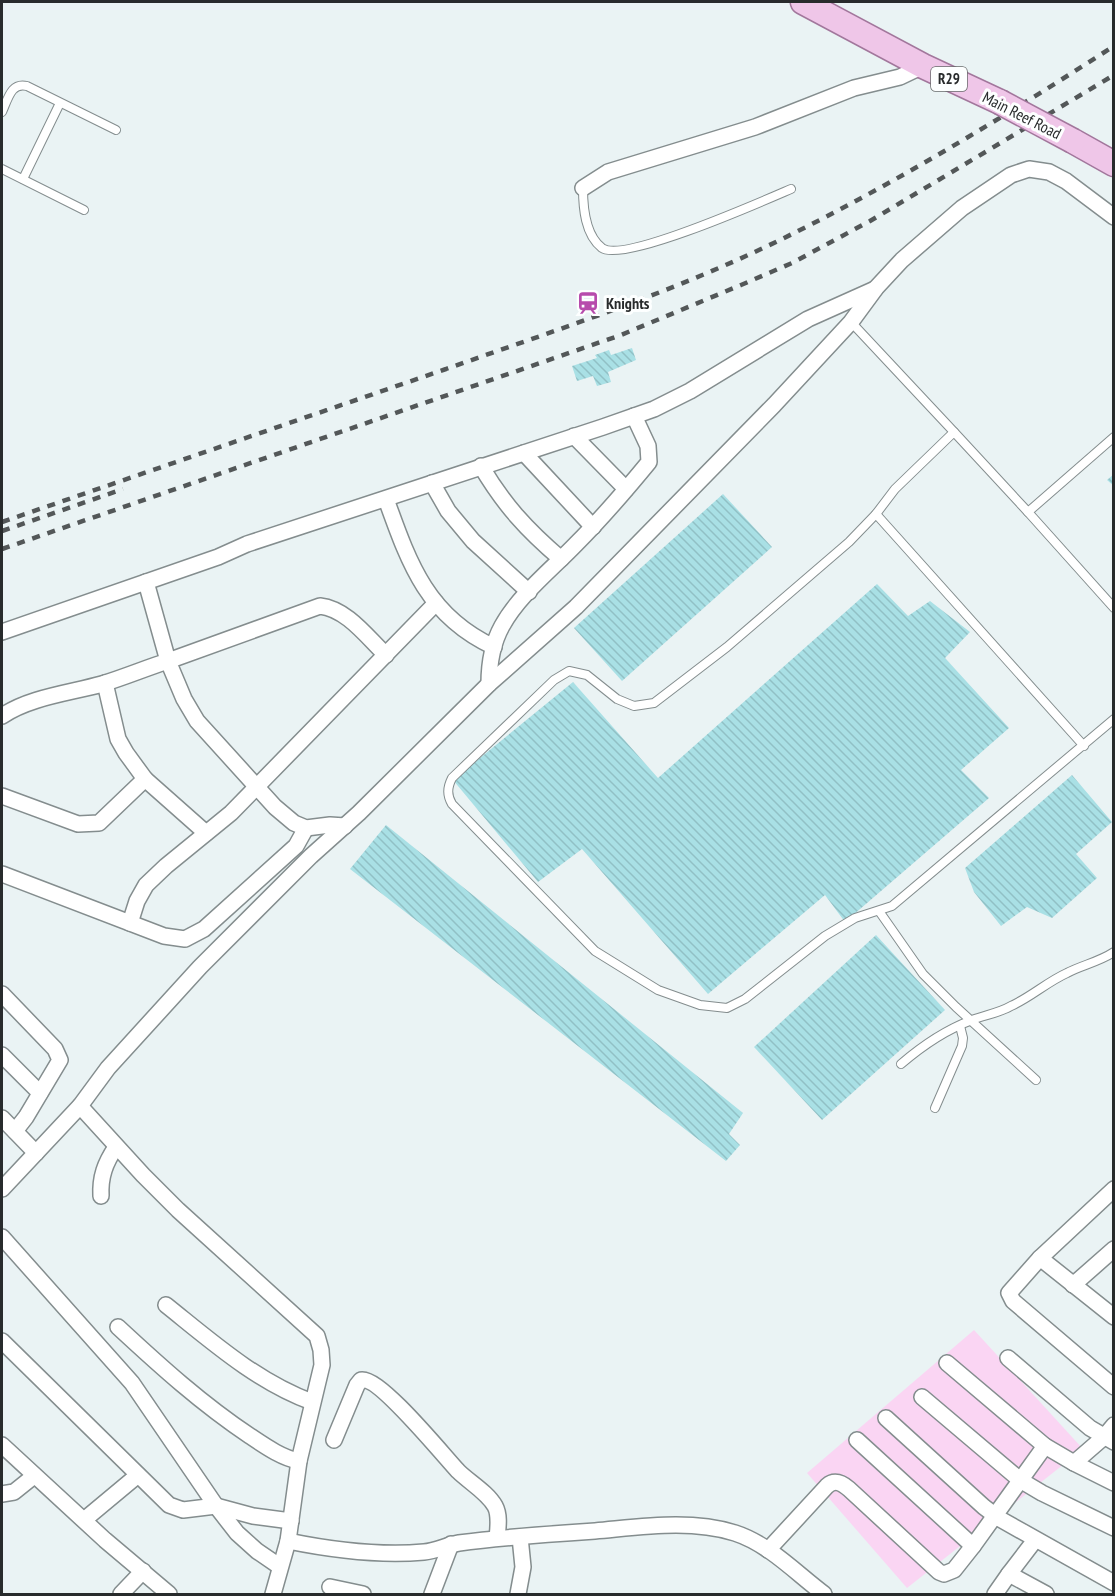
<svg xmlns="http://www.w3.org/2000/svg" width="1115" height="1596" font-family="'PT Sans Narrow',sans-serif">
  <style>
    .pitch { fill: #fad5f3 }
    .building { fill: url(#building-back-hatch) }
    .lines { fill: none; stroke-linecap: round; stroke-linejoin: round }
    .service-casing { stroke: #848d8e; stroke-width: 10 }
    .minor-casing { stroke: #848d8e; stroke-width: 18 }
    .primary-casing { stroke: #a2779c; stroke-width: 27 }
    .service { stroke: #fff; stroke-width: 8 }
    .minor { stroke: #fff; stroke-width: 15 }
    .primary { stroke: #efc6e8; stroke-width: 24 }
    .rail { stroke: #535758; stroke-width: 4.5; stroke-dasharray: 8 8; stroke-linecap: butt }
    .primary-bridge-casing { stroke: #a2779c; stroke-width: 27; stroke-linecap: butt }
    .primary-bridge { stroke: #efc6e8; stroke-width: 24 }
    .labels { text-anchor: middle; stroke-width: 6; stroke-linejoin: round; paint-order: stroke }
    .shield { fill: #fdffff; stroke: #686b6b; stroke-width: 1.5 }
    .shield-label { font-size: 15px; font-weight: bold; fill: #282b2c }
    .street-label { font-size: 16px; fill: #282b2c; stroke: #fdffff }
    .poi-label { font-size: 16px; font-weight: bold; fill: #282b2c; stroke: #fdffff; text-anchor: start }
  </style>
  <defs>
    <pattern id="building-back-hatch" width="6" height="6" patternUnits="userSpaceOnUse" patternTransform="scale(1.5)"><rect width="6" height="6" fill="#a9e0e5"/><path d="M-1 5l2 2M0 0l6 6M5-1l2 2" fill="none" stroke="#91c0c5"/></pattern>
  </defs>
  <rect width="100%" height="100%" fill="#eaf3f4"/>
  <path class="pitch" d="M974 1330 1083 1449 907 1588 807 1473Z"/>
  <g class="building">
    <path d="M632 348 636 360 608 372 611 382 597 386 593 376 577 381 572 366 597 358 595 355 609 350 611 355Z"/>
    <path d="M1114 474V486L1107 480Z"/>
    <path d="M723 494 772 547 622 681 574 628Z"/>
    <path d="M877 584 908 616 930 601 970 632 945 658 1009 728 961 770 989 798 845 922 825 895 708 994 582 849 538 882 453 780 573 682 658 778Z"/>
    <path d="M1072 775 1112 822 1076 854 1097 878 1052 918 1027 907 1001 926 974 892 965 868Z"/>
    <path d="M386 825 743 1113 729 1134 740 1145 726 1161 350 869Z"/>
    <path d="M876 935 945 1010 822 1120 754 1047Z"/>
  </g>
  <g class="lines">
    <g class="service-casing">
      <g id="service">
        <path d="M2 112C8 99 11 82 27 86L116 130"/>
        <path d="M2 169 84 210"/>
        <path d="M23 179 60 103"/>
        <path d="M583 188C583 208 585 235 602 248 623 263 763 201 791 189"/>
        <path d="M851 322 954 432"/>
        <path d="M1114 437 1028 512 1114 608"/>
        <path d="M1028 512 954 432 895 489 876 514 849 542 727 647 654 703 634 706 617 699 587 675 569 671 554 680 452 778C447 788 447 795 452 804L595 951 658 990 700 1005 727 1008 745 999 825 936 855 918 892 906 1114 719"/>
        <path d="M876 514 1084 746"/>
        <path d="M879 911 923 974 956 1007 1036 1080"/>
        <path d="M901 1064C922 1046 945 1030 972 1020 985 1015 999 1013 1011 1006 1031 997 1047 982 1067 973 1082 965 1099 962 1114 952"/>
        <path d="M935 1108 962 1046 963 1038 960 1026"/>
      </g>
    </g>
    <g class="minor-casing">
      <g id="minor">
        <path d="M583 188 608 172 755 127 854 88 900 77 923 66"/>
        <path d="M574 436 626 489"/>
        <path d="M524 453 593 527"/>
        <path d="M481 466C504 505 527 530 561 559"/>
        <path d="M432 483 448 511 473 541 529 592"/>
        <path d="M386 499C409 563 427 616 494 647"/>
        <path d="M2 632 218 557 247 544 603 427 654 409 690 391 808 319 875 289"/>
        <path d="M489 684C489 664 492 644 502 626 519 595 551 570 576 544 602 518 626 490 649 462L648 446 634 416"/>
        <path d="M2 716C30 697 70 693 102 684 125 677 146 668 168 661L146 582"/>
        <path d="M145 779 206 833"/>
        <path d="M2 796 78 824 99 823 145 779 126 753 118 739 105 683"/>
        <path d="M345 826 330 825 306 828 294 823 275 807 197 721 184 699 168 661 320 606C347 609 367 637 386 655"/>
        <path d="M2 874 164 936 185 939 204 929 296 846 306 828"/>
        <path d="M130 923 137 901 146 885 166 866 231 813 436 603"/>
        <path d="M2 994 55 1049 60 1060 26 1117 15 1131"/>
        <path d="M2 1055 40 1093"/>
        <path d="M80 1106 143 1175 178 1210 317 1336 321 1350 322 1365 299 1461 288 1541 273 1594"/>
        <path d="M2 1118 36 1153"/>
        <path d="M2 1189 80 1106 108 1068 200 967 311 856 359 813 489 684 576 607 774 405 851 322 876 288 902 260 962 208 1011 175 1029 169 1049 172 1066 181 1114 217"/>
        <path d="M1114 1189 1040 1258 1009 1293 1013 1301 1114 1387"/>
        <path d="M101 1196C100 1177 105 1163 116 1147"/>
        <path d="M2 1237 132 1383 216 1506 237 1533 257 1551 279 1566"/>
        <path d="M1040 1258 1114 1317"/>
        <path d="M1073 1285 1114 1249"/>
        <path d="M166 1305C211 1341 257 1382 312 1402"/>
        <path d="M118 1327C160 1366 202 1404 250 1436 265 1446 282 1458 299 1461"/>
        <path d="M2 1341 169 1505 183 1510 216 1506 253 1516 291 1521"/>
        <path d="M1008 1358 1090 1428 1114 1442"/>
        <path d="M947 1363 1045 1446 1074 1463 1114 1483"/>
        <path d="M922 1397 1020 1480 1042 1493 1114 1528"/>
        <path d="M886 1418 984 1507 1000 1519 1114 1583"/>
        <path d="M334 1440 357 1385 361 1380C379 1376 443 1455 458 1471 469 1482 487 1492 495 1506 500 1515 498 1528 497 1538"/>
        <path d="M857 1440 973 1546"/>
        <path d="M2 1445 105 1540 169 1594"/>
        <path d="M1074 1463 1104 1437 1114 1425"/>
        <path d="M2 1494 14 1492 34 1476"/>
        <path d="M84 1520 138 1475"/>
        <path d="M288 1541C332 1550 379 1556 424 1552 436 1551 447 1545 459 1543 504 1537 549 1534 595 1531 641 1527 690 1519 735 1533 769 1544 796 1573 824 1594"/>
        <path d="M768 1550 827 1486C835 1479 842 1483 849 1489L939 1572 944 1574 954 1570 973 1546 1045 1446"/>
        <path d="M1009 1574 1046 1594"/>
        <path d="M330 1587 363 1594"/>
        <path d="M121 1594 143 1571"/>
        <path d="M432 1594 451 1544"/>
        <path d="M518 1594 523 1567 520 1537"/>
        <path d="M995 1594 1009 1574 1035 1540"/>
      </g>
    </g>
    <g class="primary-casing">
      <g id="primary">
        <path d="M803 2 923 66 1000 102"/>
        <path d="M1073 141 1114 164"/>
      </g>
    </g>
    <use href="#service" class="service"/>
    <use href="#minor" class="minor"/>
    <use href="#primary" class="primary"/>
    <g class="rail">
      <path d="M2 522C150 471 298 420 446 369 559 329 674 292 782 239 896 183 1007 115 1114 46"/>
      <path d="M2 531 123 489"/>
      <path d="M2 549 621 335 741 285 792 263 870 221 1114 75"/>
    </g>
    <g class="primary-bridge-casing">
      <path id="primary-bridge" d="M1000 102 1073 141"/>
    </g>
    <use href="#primary-bridge" class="primary-bridge"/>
  </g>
  <defs>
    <g id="station-bare" transform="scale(1.8)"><path d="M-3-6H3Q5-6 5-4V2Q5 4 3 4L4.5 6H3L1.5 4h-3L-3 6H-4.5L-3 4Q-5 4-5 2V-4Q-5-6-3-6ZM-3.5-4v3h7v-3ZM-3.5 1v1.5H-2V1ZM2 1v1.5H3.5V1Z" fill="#b74bac" stroke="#fdffff" stroke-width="2.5" paint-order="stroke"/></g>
  </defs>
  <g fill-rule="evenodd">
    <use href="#station-bare" x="588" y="303"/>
  </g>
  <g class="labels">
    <rect class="shield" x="931" y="67" width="36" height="24" rx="4.5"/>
    <g class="shield-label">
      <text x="949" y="84">R29</text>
    </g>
    <g class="street-label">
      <text transform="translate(1022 115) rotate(27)" y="6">Main Reef Road</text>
    </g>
    <g class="poi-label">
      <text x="606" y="309">Knights</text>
    </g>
  </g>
  <rect width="1115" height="1596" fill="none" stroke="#282b2c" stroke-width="6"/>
</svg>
